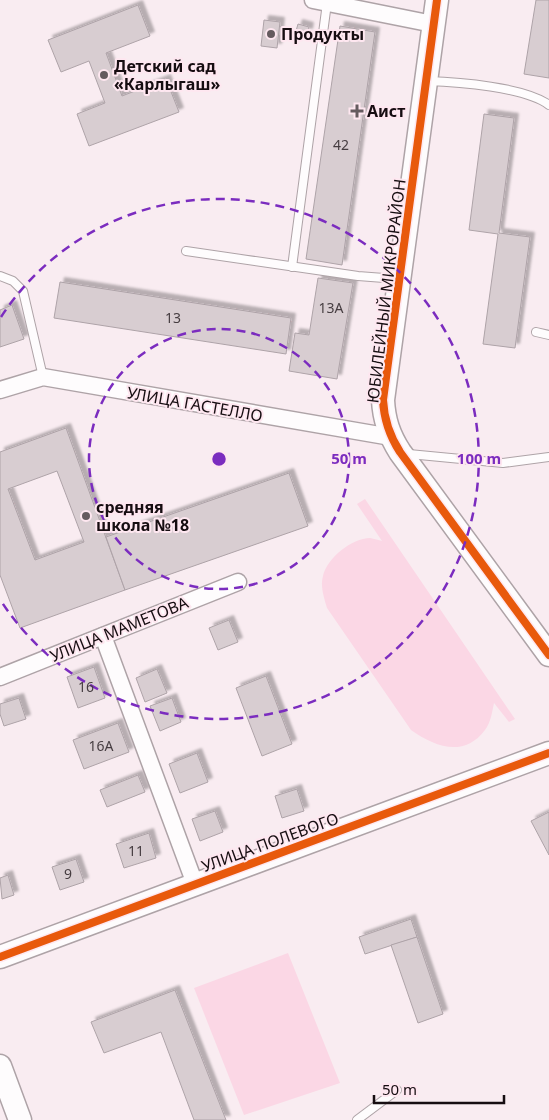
<svg xmlns="http://www.w3.org/2000/svg" width="549" height="1120" font-family="'Noto Sans',sans-serif">
  <style>
    .green { fill: #fbd7e5 }
    .building { fill: #d8cdd1; stroke: #aea3a8; fill-rule: evenodd; filter: url(#shadow) }
    .lines { fill: none; stroke-linecap: round; stroke-linejoin: round }
    .lane-casing { stroke: #aea3a7; stroke-width: 10 }
    .street-casing { stroke: #aea3a7; stroke-width: 19 }
    .secondary-casing { stroke: #aea3a7; stroke-width: 25 }
    .lane { stroke: #fefcfd; stroke-width: 8 }
    .street { stroke: #fefcfd; stroke-width: 16 }
    .secondary { stroke: #fefcfd; stroke-width: 22 }
    .cycleway-casing { stroke: #fee7f0; stroke-width: 11 }
    .cycleway { stroke: #e8590c; stroke-width: 8 }
    .ring { fill: none; stroke: #7b2cbf; stroke-width: 2.5; stroke-dasharray: 9 6 }
    .poi-dot { fill: #655b5f; stroke: #fee7f0; stroke-width: 2 }
    .labels { text-anchor: middle; stroke-width: 4; stroke-linejoin: round; paint-order: stroke }
    .number-label { font-size: 14px; fill: #463d41 }
    .poi-label { font-size: 16px; font-weight: bold; fill: #160d11; stroke: #fee7f0; text-anchor: start }
    .street-label { font-size: 16px; fill: #160d11; stroke: #fee7f0 }
    .centre { fill: #7b2cbf; stroke: #fee7f0; stroke-width: 2.5 }
    .ring-label { font-size: 15px; text-anchor: middle; font-weight: bold; fill: #7b2cbf; stroke: #fee7f0; stroke-width: 4; stroke-linejoin: round; paint-order: stroke }
  </style>
  <defs>
    <filter id="shadow"><feDropShadow dx="4.5" dy="-4.5" stdDeviation="1" flood-color="#0004"/></filter>
  </defs>
  <rect width="100%" height="100%" fill="#f9ecf1"/>
  <g class="green">
    <path d="M365 499 515 719 509 722 494 703C492 712 491 722 485 730 464 758 435 747 411 730L327 608C324 598 320 586 323 576 327 558 352 538 370 538 374 539 379 540 382 541L357 504Z"/>
    <path d="M288 953 340 1083 244 1115 194 988Z"/>
  </g>
  <g class="building">
    <path d="M536 0H549V78L524 74Z"/>
    <path d="M138 5 150 36 106 53 122 96 166 79 179 112 89 146 77 114 105 103 89 61 61 72 48 40Z"/>
    <path d="M264 20 280 22 277 48 261 46Z"/>
    <path d="M298 24 309 27 308 33 296 31Z"/>
    <path d="M340 26 375 32 342 265 306 259Z"/>
    <path d="M484 114 514 118 499 233 530 237 515 348 483 344 498 234 469 230Z"/>
    <path d="M318 278 353 283 337 379 289 371 295 333 309 335Z"/>
    <path d="M60 282 291 318 286 354 54 318Z"/>
    <path d="M12 305 24 339 0 347V310Z"/>
    <path d="M66 428 125 590 20 628 0 575V452ZM57 471 84 542 35 560 8 489Z"/>
    <path d="M289 473 308 526 125 590 106 537Z"/>
    <path d="M229 620 238 642 218 650 209 628Z"/>
    <path d="M94 667 105 698 78 708 67 677Z"/>
    <path d="M157 669 167 693 145 702 136 678Z"/>
    <path d="M266 676 292 744 262 756 236 688Z"/>
    <path d="M19 698 26 719 4 726 0 714V704Z"/>
    <path d="M172 698 181 722 160 731 150 706Z"/>
    <path d="M118 723 129 752 84 769 73 740Z"/>
    <path d="M197 753 208 782 180 793 169 764Z"/>
    <path d="M138 775 145 792 107 807 100 790Z"/>
    <path d="M297 789 304 811 282 818 275 796Z"/>
    <path d="M215 811 223 832 200 841 192 819Z"/>
    <path d="M549 812V855L531 821Z"/>
    <path d="M149 833 156 858 124 868 116 844Z"/>
    <path d="M76 859 84 882 60 890 52 867Z"/>
    <path d="M8 875 14 895 2 899 0 878Z"/>
    <path d="M411 919 417 937 365 954 359 937Z"/>
    <path d="M417 937 443 1014 418 1023 391 945Z"/>
    <path d="M175 990 226 1120H194L161 1032 104 1053 91 1022Z"/>
  </g>
  <g class="lines">
    <g class="lane-casing">
      <g id="lane">
        <path d="M427 81C458 82 525 87 549 105"/>
        <path d="M186 251 358 276 397 279"/>
        <path d="M292 267 327 3"/>
        <path d="M0 276 13 281 23 291 43 377"/>
        <path d="M536 332 549 335"/>
        <path d="M409 454 503 463 549 457"/>
        <path d="M357 1120 397 1090"/>
      </g>
    </g>
    <g class="street-casing">
      <g id="street">
        <path d="M313 0 433 24"/>
        <path d="M0 390 43 377 391 437"/>
        <path d="M103 636 195 884"/>
        <path d="M0 677 238 582"/>
      </g>
    </g>
    <g class="secondary-casing">
      <g id="secondary">
        <path d="M437 0 383 400C384 420 389 435 400 452L549 655"/>
        <path d="M0 957 549 753"/>
        <path d="M0 1066 20 1120"/>
      </g>
    </g>
    <use href="#lane" class="lane"/>
    <use href="#street" class="street"/>
    <use href="#secondary" class="secondary"/>
    <g class="cycleway-casing">
      <g id="cycleway">
        <path d="M437 0 383 400C384 420 389 435 400 452L549 655"/>
        <path d="M0 957 549 753"/>
      </g>
    </g>
    <use href="#cycleway" class="cycleway"/>
  </g>
  <g class="ring">
    <circle cx="219" cy="459" r="130"/>
    <path d="M1 317A260 260 0 1 1 1 601"/>
  </g>
  <g class="poi-dot">
    <circle cx="271" cy="34" r="5"/>
    <circle cx="104" cy="75" r="5"/>
    <path d="M354.5 103.5h5v5h5v5h-5v5h-5v-5h-5v-5h5z"/>
    <circle cx="86" cy="516" r="5"/>
  </g>
  <g class="labels">
    <g class="number-label">
      <text x="341" y="150">42</text>
      <text x="331" y="313">13А</text>
      <text x="173" y="323">13</text>
      <text x="86" y="692">16</text>
      <text x="101" y="751">16А</text>
      <text x="136" y="856">11</text>
      <text x="68" y="879">9</text>
    </g>
    <g class="poi-label">
      <text x="281" y="40">Продукты</text>
      <text x="114" y="72">Детский сад<tspan x="114" dy="18">«Карлыгаш»</tspan></text>
      <text x="367" y="117">Аист</text>
      <text x="96" y="513">средняя<tspan x="96" dy="18">школа №18</tspan></text>
    </g>
    <g class="street-label">
      <text transform="translate(386 291) rotate(-83)" y="6">ЮБИЛЕЙНЫЙ МИКРОРАЙОН</text>
      <text transform="translate(195 404) rotate(10)" y="6">УЛИЦА ГАСТЕЛЛО</text>
      <text transform="translate(119 629) rotate(-22)" y="6">УЛИЦА МАМЕТОВА</text>
      <text transform="translate(270 842) rotate(-20)" y="6">УЛИЦА ПОЛЕВОГО</text>
    </g>
  </g>
  <circle cx="219" cy="459" r="8" class="centre"/>
  <g class="ring-label">
    <text x="349" y="464">50 m</text>
    <text x="479" y="464">100 m</text>
  </g>
  <path d="M374 1095v8h130v-8" fill="none" stroke="#160d11" stroke-width="2.5"/>
  <text x="382" y="1095" font-size="15" fill="#160d11" stroke="#fee7f0" stroke-width="4" paint-order="stroke">50 m</text>
</svg>
